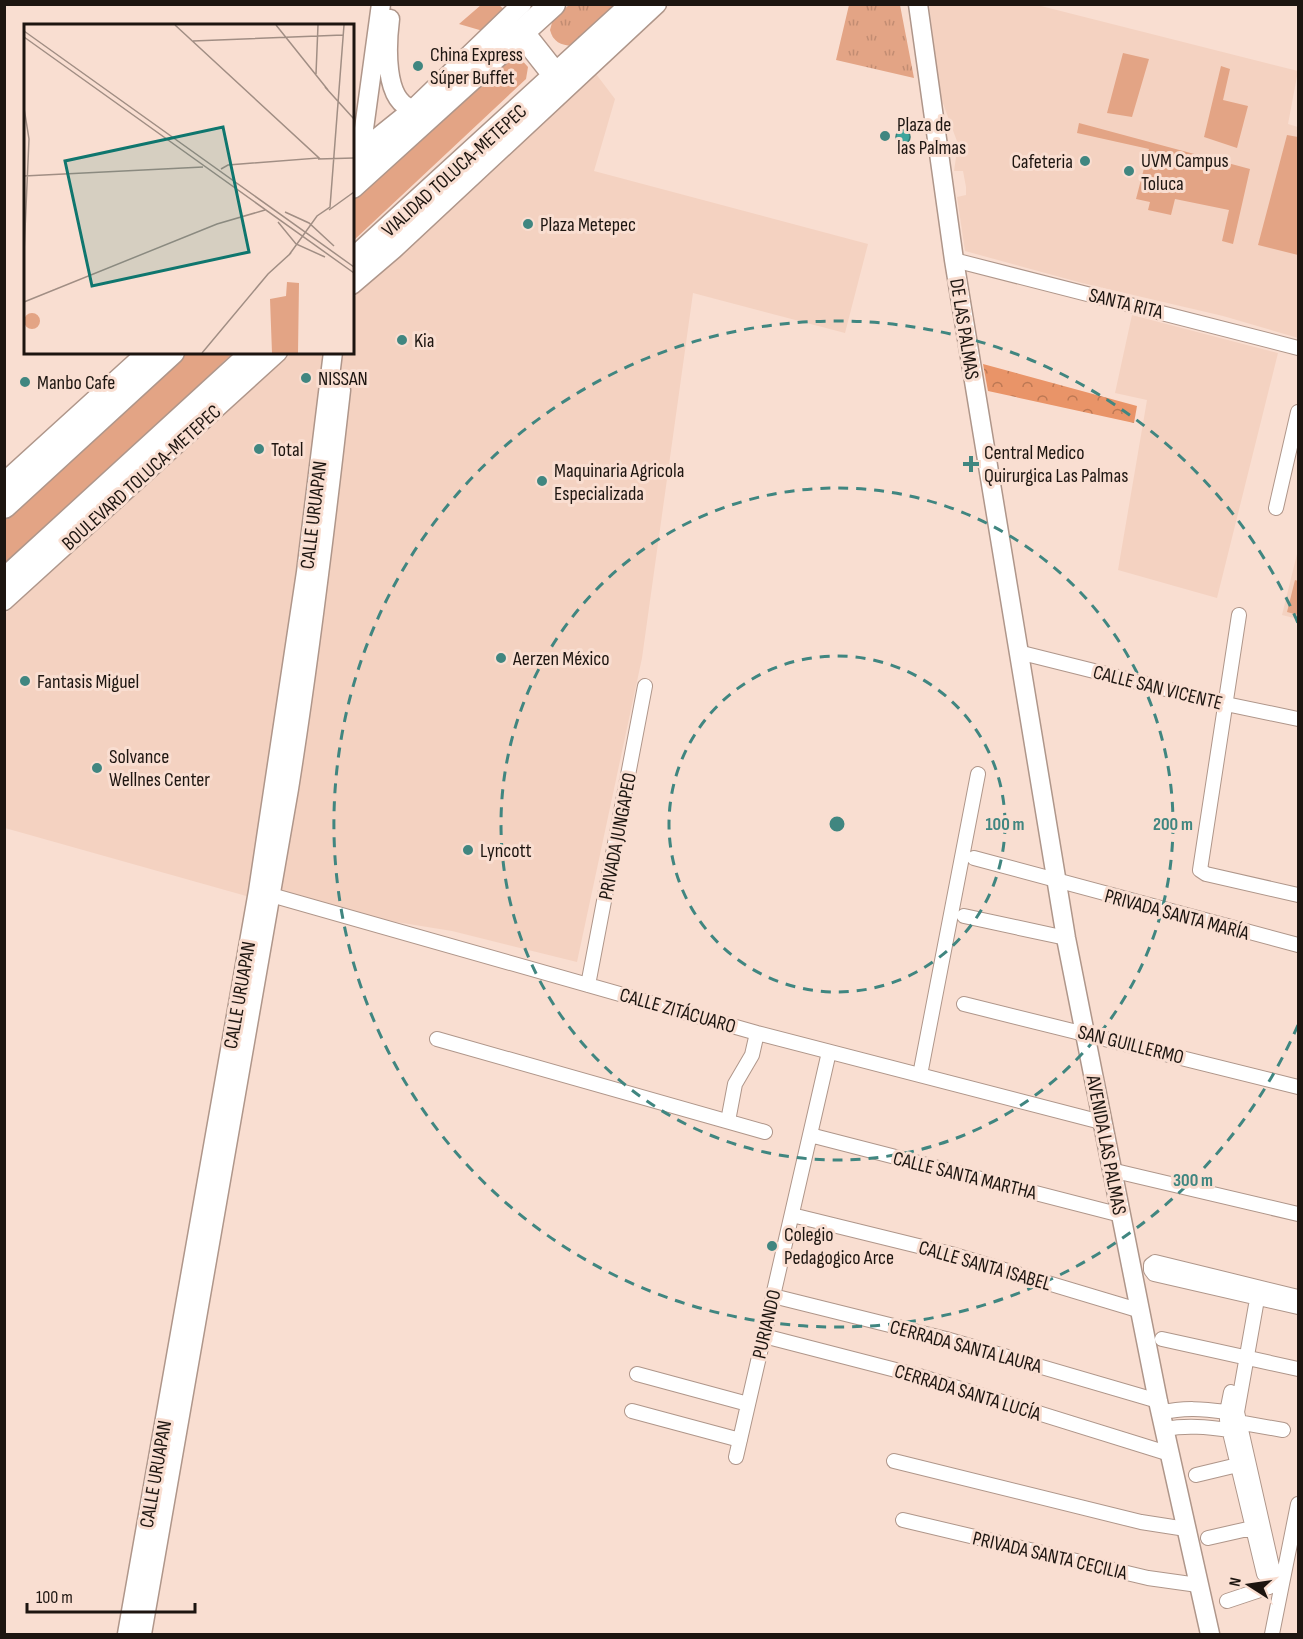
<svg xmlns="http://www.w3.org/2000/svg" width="1303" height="1639" font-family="'Sofia Sans Condensed',sans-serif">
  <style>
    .built { fill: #f4d2c1 }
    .grass { fill: url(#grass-tufts) }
    .forest { fill: url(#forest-crowns) }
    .green { fill: #e3a485 }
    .water { fill: #3da59d; stroke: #337a73; stroke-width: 1.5 }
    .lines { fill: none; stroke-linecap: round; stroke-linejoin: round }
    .street-casing { stroke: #af968a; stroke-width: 16 }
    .secondary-casing { stroke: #af968a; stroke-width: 21 }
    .highway-casing { stroke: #af968a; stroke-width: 27 }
    .street { stroke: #fff; stroke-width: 14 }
    .secondary { stroke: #fff; stroke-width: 18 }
    .highway { stroke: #fff; stroke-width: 24 }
    .ring { fill: none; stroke: #408680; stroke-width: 3; stroke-dasharray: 10 8 }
    .poi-dot { fill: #408680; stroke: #f9ded1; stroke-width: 2 }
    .labels { text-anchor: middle; stroke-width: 6; stroke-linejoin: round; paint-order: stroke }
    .poi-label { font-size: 20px; fill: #1d1510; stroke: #f9ded1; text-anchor: start }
    .street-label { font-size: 20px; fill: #1d1510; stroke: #f9ded1 }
    .inset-road { fill: none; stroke: #a18e84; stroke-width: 1.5 }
    .view { fill: #0f766e; fill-opacity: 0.15; stroke: #0f766e; stroke-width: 3 }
    .inset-edge { fill: none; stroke: #1d1510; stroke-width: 3 }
    .centre { fill: #408680; stroke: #f9ded1; stroke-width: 3 }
    .ring-label { font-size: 18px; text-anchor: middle; font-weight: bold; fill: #408680; stroke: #f9ded1; stroke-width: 6; stroke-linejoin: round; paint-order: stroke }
  </style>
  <defs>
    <pattern id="grass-tufts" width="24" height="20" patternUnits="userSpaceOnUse" patternTransform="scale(1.5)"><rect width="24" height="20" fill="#e3a485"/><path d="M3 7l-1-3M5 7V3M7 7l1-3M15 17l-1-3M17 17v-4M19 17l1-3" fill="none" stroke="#c28c72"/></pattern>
    <pattern id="forest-crowns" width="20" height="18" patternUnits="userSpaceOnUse" patternTransform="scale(1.5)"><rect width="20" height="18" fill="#e99468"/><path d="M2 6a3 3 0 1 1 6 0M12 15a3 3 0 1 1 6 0" fill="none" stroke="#bc7854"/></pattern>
  </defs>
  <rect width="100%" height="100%" fill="#f9ded1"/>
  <path class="built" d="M 929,5 L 1037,5 L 1298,71 L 1288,124 L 1298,127 L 1298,338 L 1223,316 L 1082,283 L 965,251 L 957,197 L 966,195 L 966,187 L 963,171 L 954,171 L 958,144 L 941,98 Z
    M 593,70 L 615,99 L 594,171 L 868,244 L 845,333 L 693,293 L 642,658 L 577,962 L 452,931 L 260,900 L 5,828 L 5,614 L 292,353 L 352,352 L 353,298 Z
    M 1132,315 L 1278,353 L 1217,598 L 1118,570 L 1147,400 L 1115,393 Z
    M 1298,550 L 1298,619 L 1282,615 Z"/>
  <path class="grass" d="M 569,5 L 619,5 L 572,46 C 561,45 553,42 550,30 L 553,19 Z
    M 849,5 L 900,5 L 914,78 L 836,60 Z"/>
  <path class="forest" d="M 983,364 L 1137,406 L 1134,423 L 988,391 Z"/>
  <path class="green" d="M 481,5 L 499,5 L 506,11 L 483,31 L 459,24 Z
    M 1123,53 L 1149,59 L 1132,117 L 1107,113 Z
    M 512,55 L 519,57 L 528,67 L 526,79 L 353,241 L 353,196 Z
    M 1221,66 L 1230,69 L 1223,100 L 1248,106 L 1237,148 L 1204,137 Z
    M 1079,123 L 1250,169 L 1233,244 L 1222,241 L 1229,210 L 1175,199 L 1171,215 L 1148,210 L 1150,202 L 1136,199 L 1149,149 L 1077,133 Z
    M 1287,135 L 1298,137 L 1298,255 L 1258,245 Z
    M 184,353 L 233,353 L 5,566 L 5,519 Z
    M 1295,580 L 1298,581 L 1298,615 L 1287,612 Z"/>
  <path class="water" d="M896 137a7 7 0 1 1 14 0a7 7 0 1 1-14 0Z"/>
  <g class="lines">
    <defs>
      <path id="street" d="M 954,260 L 1298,348
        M 1276,508 L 1298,412
        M 1239,615 L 1200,870 L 1206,874 L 1298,895
        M 1018,652 L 1226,704 L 1298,719
        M 974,858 L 1298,945
        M 264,893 L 757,1033 L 1101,1122
        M 964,916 L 1066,938
        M 588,985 L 645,686
        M 964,1004 L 1298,1087
        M 437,1039 L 765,1132
        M 920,1075 L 978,774
        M 728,1121 L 735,1084 L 752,1055 L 757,1033
        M 810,1135 L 1121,1215
        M 1111,1170 L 1298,1214
        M 792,1215 L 951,1254 L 1141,1311
        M 773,1296 L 946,1339 L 1158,1401
        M 1298,1297 L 1155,1262 L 1151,1265 L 1151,1270 L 1154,1274 L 1298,1307
        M 764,1336 L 919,1376 L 1170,1454
        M 1162,1339 L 1298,1369
        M 637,1374 L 748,1404
        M 1231,1392 L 1227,1412 L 1227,1420 L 1264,1574 L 1270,1578
        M 632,1411 L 740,1440
        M 1161,1413 C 1184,1407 1203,1409 1227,1412
        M 1232,1421 L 1283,1430
        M 1165,1429 C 1187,1425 1207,1427 1230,1430
        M 736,1457 L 829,1052
        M 894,1461 L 1141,1522 L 1186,1529
        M 1196,1475 L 1246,1463
        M 903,1520 L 1148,1578 L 1198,1585
        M 1208,1538 L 1261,1526
        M 1227,1601 L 1269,1587 L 1270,1578 L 1273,1571 L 1237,1412 L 1259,1288
        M 1272,1634 L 1298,1504"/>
      <path id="secondary" d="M 918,4 L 954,260 L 1066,938 L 1158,1401 L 1210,1634
        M 390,19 C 387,43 383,102 413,109
        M 357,153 L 363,136 L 381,4
        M 352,161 L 357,154 L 413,109 L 522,4
        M 352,285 L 393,250 L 657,4
        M 4,482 L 147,352
        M 4,601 L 278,352
        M 127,1634 L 258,891 L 306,572 L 333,352
        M 142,1634 L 289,789 C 310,656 326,523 341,390"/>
      <path id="highway" d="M 522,33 L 556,76
        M 352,186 L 553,4
        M 352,262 L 634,4
        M 4,506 L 172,352
        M 4,581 L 254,352"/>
    </defs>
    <use href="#street" class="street-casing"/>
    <use href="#secondary" class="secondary-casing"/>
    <use href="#highway" class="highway-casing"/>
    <use href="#street" class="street"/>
    <use href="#secondary" class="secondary"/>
    <use href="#highway" class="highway"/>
  </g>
  <g class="ring">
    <circle cx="837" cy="824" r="168"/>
    <circle cx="837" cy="824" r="336"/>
    <path d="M1298 1025A503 503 0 1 1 1298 623"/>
  </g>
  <g class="poi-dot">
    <circle cx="418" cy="66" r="6"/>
    <circle cx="885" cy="136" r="6"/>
    <circle cx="1085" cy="161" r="6"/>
    <circle cx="1129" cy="171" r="6"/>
    <circle cx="528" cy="224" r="6"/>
    <circle cx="402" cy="340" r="6"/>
    <circle cx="306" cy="378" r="6"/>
    <circle cx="25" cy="382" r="6"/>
    <circle cx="259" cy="449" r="6"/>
    <path d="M968 455h6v6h6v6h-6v6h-6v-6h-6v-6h6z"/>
    <circle cx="542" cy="481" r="6"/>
    <circle cx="501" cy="658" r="6"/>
    <circle cx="25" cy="681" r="6"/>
    <circle cx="97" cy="768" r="6"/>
    <circle cx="468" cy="850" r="6"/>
    <circle cx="772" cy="1246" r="6"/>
  </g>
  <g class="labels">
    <g class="poi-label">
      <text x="430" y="61">China Express<tspan x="430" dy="23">Súper Buffet</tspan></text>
      <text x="897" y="131">Plaza de<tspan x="897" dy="23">las Palmas</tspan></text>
      <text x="1141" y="167">UVM Campus<tspan x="1141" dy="23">Toluca</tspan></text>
      <text x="1073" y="168" text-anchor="end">Cafeteria</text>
      <text x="540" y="231">Plaza Metepec</text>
      <text x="414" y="347">Kia</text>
      <text x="318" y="385">NISSAN</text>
      <text x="37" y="389">Manbo Cafe</text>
      <text x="271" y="456">Total</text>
      <text x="984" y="459">Central Medico<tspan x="984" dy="23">Quirurgica Las Palmas</tspan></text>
      <text x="554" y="477">Maquinaria Agricola<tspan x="554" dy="23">Especializada</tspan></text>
      <text x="513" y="665">Aerzen México</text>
      <text x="37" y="688">Fantasis Miguel</text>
      <text x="109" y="763">Solvance<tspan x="109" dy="23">Wellnes Center</tspan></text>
      <text x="480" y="857">Lyncott</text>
      <text x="784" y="1241">Colegio<tspan x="784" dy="23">Pedagogico Arce</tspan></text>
    </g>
    <g class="street-label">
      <text transform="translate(454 170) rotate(-42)" y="7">VIALIDAD TOLUCA-METEPEC</text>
      <text transform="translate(1126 303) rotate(14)" y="7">SANTA RITA</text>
      <text transform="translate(965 329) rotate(81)" y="7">DE LAS PALMAS</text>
      <text transform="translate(141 477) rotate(-42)" y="7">BOULEVARD TOLUCA-METEPEC</text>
      <text transform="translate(313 515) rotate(-83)" y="7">CALLE URUAPAN</text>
      <text transform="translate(1158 687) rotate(14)" y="7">CALLE SAN VICENTE</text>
      <text transform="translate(617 836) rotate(-79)" y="7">PRIVADA JUNGAPEO</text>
      <text transform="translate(1177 914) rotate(15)" y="7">PRIVADA SANTA MARÍA</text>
      <text transform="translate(239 995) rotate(-80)" y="7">CALLE URUAPAN</text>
      <text transform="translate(678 1010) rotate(16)" y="7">CALLE ZITÁCUARO</text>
      <text transform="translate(1131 1044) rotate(14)" y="7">SAN GUILLERMO</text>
      <text transform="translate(1107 1145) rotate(79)" y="7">AVENIDA LAS PALMAS</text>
      <text transform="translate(965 1175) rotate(14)" y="7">CALLE SANTA MARTHA</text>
      <text transform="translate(985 1265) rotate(16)" y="7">CALLE SANTA ISABEL</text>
      <text transform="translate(766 1324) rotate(-77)" y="7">PURIANDO</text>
      <text transform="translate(966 1346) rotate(15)" y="7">CERRADA SANTA LAURA</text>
      <text transform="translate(968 1392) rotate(17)" y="7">CERRADA SANTA LUCÍA</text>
      <text transform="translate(155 1474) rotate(-80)" y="7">CALLE URUAPAN</text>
      <text transform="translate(1050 1555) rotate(13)" y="7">PRIVADA SANTA CECILIA</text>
    </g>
  </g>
  <g transform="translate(24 24)">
    <rect width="330" height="330" fill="#f9ded1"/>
    <path d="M 263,258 L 275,259 L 274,329 L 248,329 L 246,275 L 262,272 ZM0 297a8 8 0 1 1 16 0a8 8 0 1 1-16 0Z" fill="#e3a485"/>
    <path class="inset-road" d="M 151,1 L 295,134 L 204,141 L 197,145M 252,1 L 304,66M 0,7 L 330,243M 0,13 L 330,249M 169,17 L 319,11M 292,50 L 294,1M 301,63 L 330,95M 0,84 L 5,115 L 0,229M 294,135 L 330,134M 0,152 L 179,143M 305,186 L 330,168M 261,188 L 285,199 L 310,222M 254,198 L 272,220 L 301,233M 265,231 L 293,192 L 306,183 L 320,1M 0,278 L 193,200 L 241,186M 178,329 L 244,250 L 267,229"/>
    <path class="view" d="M 199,103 L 225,228 L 68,262 L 41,137 Z"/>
    <rect width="330" height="330" class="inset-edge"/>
  </g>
  <circle cx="837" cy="824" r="9" class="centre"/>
  <g class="ring-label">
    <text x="1005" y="830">100 m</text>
    <text x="1173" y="830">200 m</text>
    <text x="1193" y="1186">300 m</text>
  </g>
  <rect width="1303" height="1639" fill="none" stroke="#1d1510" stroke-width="12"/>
  <g transform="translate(1249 1585) rotate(282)" stroke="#f9ded1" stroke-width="4.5" paint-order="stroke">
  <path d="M0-4.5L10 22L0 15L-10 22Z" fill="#1d1510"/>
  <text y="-9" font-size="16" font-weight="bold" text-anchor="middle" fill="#1d1510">N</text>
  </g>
  <path d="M27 1603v9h168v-9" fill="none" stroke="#1d1510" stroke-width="3"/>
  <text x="36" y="1603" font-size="18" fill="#1d1510" stroke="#f9ded1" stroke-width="4.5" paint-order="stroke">100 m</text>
</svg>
